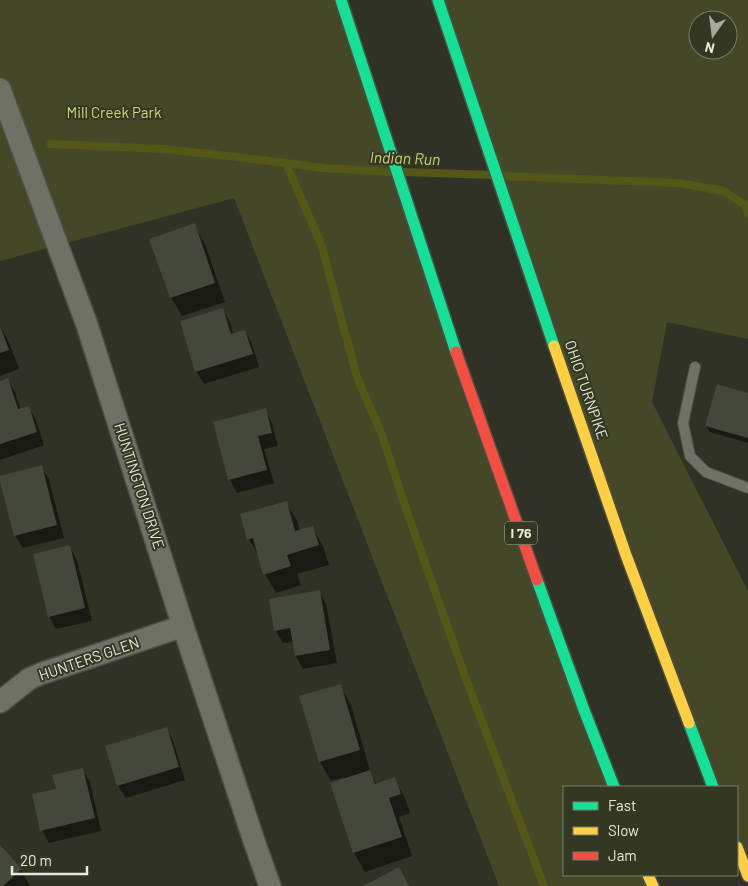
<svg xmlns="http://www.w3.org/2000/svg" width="748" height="886" font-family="Barlow,sans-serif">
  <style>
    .green { fill: #454826; fill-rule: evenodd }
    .shadow { fill: #0007 }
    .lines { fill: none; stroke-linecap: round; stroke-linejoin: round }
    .stream { stroke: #535819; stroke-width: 8 }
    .building { fill: #44473c }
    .lane-casing { stroke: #4c4e44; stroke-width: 12 }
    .street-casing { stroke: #4c4e44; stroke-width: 24 }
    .fast-casing { stroke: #4c4e44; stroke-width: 14 }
    .slow-casing { stroke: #4c4e44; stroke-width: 14 }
    .jam-casing { stroke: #4c4e44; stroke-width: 14 }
    .lane { stroke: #6f7066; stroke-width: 10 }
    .street { stroke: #6f7066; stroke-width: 21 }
    .fast { stroke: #16e098; stroke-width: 11 }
    .slow { stroke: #ffcf43; stroke-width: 11 }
    .jam { stroke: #f24e42; stroke-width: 11 }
    .labels { text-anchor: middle; stroke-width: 4; stroke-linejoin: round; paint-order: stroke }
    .shield { fill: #343721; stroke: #b1b4a3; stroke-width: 1 }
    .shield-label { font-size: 14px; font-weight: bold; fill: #e6e9db }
    .park-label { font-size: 15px; fill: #d0da7b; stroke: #343721 }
    .street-label { font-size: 15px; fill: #e6e9db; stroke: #343721 }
    .water-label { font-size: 16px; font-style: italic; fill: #cad576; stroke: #343721 }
  </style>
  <rect width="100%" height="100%" fill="#303226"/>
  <path class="green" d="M 0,0 L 341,0 L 614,787 L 564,787 L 564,875 L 648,875 L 653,886 L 499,886 L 234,198 L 0,261 Z
    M 438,0 L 748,0 L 748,339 L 667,322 L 652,402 L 748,591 L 748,876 L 737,847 L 737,787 L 713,787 ZM 698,20 L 728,20 L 728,50 L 698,50 Z"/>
  <path class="shadow" d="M 194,225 L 205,244 L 225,302 L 182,316 L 171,297 Z
    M 222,309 L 230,322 L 233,334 L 245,331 L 252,344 L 259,367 L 204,384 L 196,371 Z
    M 0,326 L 9,342 L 19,369 L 0,376 Z
    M 7,380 L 15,392 L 21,410 L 28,407 L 36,420 L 44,445 L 0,460 L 0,382 Z
    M 748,394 L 748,443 L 710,432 L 706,426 Z
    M 265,410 L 272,423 L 278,446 L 264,449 L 274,483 L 237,493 L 230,480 L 214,423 Z
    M 41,467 L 49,479 L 64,538 L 23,548 L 15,535 Z
    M 286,502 L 297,521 L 300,531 L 312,527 L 323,546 L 329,565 L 297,574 L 301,585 L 276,593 L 265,574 L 260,558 L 249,539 Z
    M 70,547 L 77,560 L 92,621 L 56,629 L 49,616 Z
    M 319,591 L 326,604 L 337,663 L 303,669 L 296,656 L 293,642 L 283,643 L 276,631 Z
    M 340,686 L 351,705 L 370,770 L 369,770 L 377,785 L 394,779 L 405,798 L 410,813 L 399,817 L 412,856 L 365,872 L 354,853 L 331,784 L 345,779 L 344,777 L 331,781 L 320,762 L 301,697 Z
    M 166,728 L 173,741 L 185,780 L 126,798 L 118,786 L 107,747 Z
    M 82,769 L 90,782 L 101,831 L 49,843 L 42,830 L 58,790 Z
    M 0,847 L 21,870 L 30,886 L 0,886 Z"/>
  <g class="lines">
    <path class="stream" d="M 51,144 L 164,149 L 262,160 L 324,168 L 392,172
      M 286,163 L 321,244 L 357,377 L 382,435 L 404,503 L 466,679 L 544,886
      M 403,172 L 492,175
      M 503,176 L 679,183 L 724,191 L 745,205 L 748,214"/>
  </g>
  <path class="building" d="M 195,223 L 215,283 L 170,298 L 149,239 Z
    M 223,308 L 231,334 L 245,330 L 253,354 L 195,372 L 180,321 Z
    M 0,326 L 9,350 L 0,353 Z
    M 8,378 L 18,409 L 29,406 L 37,432 L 0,444 L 0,381 Z
    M 717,384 L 748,393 L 748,438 L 705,426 Z
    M 266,408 L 272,433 L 258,436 L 267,470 L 228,480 L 213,422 Z
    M 42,465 L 57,525 L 14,536 L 0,482 L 0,476 Z
    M 287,501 L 295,531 L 313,526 L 319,545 L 287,555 L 291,566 L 263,575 L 253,538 L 247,540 L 240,514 Z
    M 70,545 L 85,608 L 48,617 L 33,554 Z
    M 320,590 L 330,650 L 295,656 L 290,628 L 274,631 L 269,599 Z
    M 341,684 L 360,750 L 319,762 L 299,696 Z
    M 167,727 L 179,767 L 117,786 L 105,746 Z
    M 83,768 L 95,818 L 40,831 L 32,794 L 56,789 L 52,775 Z
    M 370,770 L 375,784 L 395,777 L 401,794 L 389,798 L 402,837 L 353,853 L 330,783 Z
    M 0,845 L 22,869 L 3,886 L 0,886 Z
    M 399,867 L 409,886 L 363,886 Z"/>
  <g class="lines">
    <defs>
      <path id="lane" d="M 695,367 L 683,423 L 690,456 L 706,472 L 748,488"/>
      <path id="street" d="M 0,89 L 87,325 L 183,626 L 255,844 L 270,886
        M 0,702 L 29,679 L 40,674 L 183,626"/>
      <path id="fast" d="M 341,0 L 456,352
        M 438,0 L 554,346
        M 537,580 L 584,710 L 614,787
        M 689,723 L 713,787"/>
      <path id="slow" d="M 554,346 L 626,555 L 689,723
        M 737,847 L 748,876
        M 648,875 L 653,886"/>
      <path id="jam" d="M 456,352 L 537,580"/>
    </defs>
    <use href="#lane" class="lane-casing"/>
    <use href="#street" class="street-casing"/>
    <use href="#fast" class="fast-casing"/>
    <use href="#slow" class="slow-casing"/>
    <use href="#jam" class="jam-casing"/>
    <use href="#lane" class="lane"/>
    <use href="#street" class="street"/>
    <use href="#fast" class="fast"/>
    <use href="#slow" class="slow"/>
    <use href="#jam" class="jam"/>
  </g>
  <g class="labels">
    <rect class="shield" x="505" y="521.5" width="32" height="23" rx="4"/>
    <g class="shield-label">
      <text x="521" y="538">I 76</text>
    </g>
    <g class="park-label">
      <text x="114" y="118">Mill Creek Park</text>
    </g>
    <g class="street-label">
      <text transform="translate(586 390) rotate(71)" y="5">OHIO TURNPIKE</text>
      <text transform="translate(139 486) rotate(72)" y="5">HUNTINGTON DRIVE</text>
      <text transform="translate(89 659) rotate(-19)" y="5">HUNTERS GLEN</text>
    </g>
    <g class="water-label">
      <text transform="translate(405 158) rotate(2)" y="6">Indian Run</text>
    </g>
  </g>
  <rect x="563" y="786" width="175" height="90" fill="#343721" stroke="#7b7e6b"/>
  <rect x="573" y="802" width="25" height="8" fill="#16e098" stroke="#7b7e6b"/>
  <text x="608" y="811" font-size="15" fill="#e6e9db">Fast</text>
  <rect x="573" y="827" width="25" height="8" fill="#ffcf43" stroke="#7b7e6b"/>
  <text x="608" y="836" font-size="15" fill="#e6e9db">Slow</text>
  <rect x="573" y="852" width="25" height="8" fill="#f24e42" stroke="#7b7e6b"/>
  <text x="608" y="861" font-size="15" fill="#e6e9db">Jam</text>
  <g transform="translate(713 35) rotate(194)"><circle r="24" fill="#343721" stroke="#7b7e6b"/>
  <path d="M0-4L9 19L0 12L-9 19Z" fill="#a6a99c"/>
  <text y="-8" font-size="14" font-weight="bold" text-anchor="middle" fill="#e6e9db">N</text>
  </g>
  <path d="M12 866v8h75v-8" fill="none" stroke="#e6e9db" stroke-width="2.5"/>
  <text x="20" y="866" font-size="15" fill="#e6e9db" stroke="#343721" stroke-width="4" paint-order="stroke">20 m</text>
</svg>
